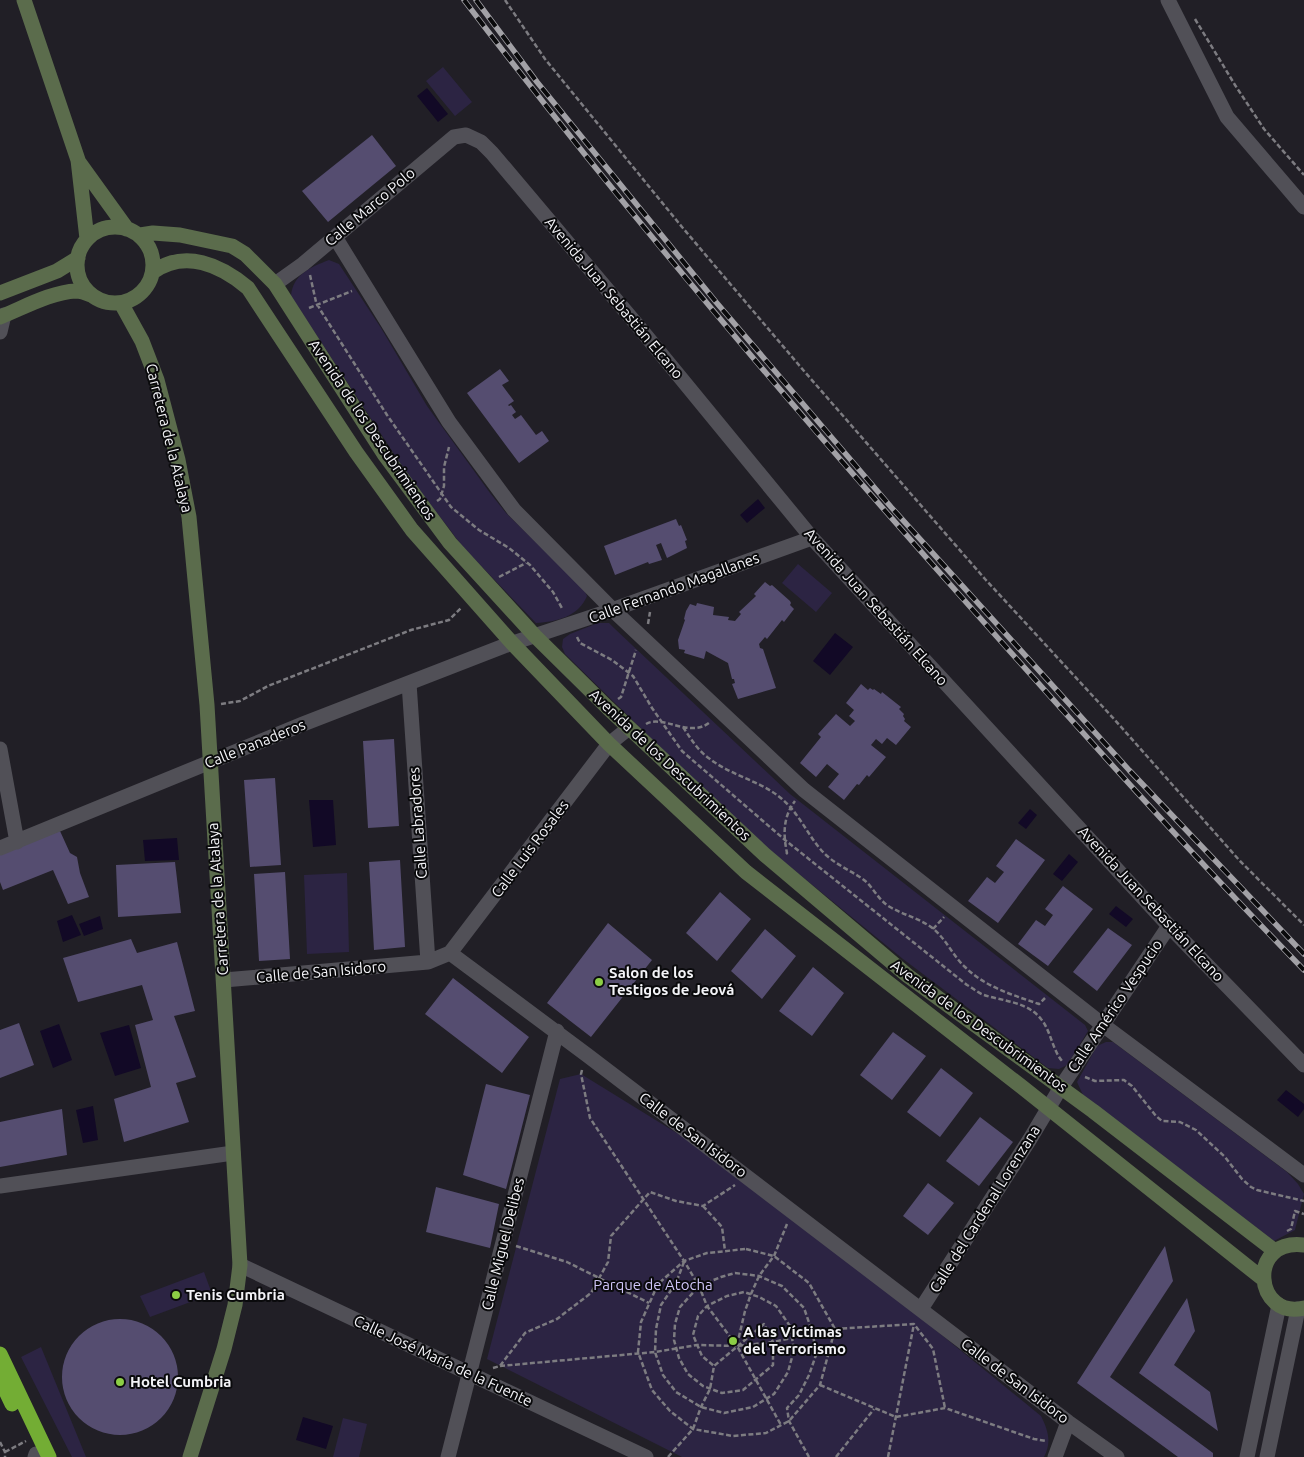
<svg xmlns="http://www.w3.org/2000/svg" width="1304" height="1457" font-family="Ubuntu,sans-serif">
  <style>
    .green { fill: #2c2443 }
    .water { fill: #120926 }
    .building { fill: #554d70 }
    .lines { fill: none; stroke-linecap: round; stroke-linejoin: round }
    .path { stroke: #7d7c81; stroke-width: 2.5; stroke-dasharray: 5 2.5; stroke-linecap: butt }
    .street { stroke: #515057; stroke-width: 15 }
    .secondary { stroke: #5b6c4c; stroke-width: 15 }
    .highway { stroke: #73ad34; stroke-width: 15 }
    .rail-casing { stroke: #a2a1a6; stroke-width: 5.5 }
    .rail { stroke: #0a0a0c; stroke-width: 4; stroke-dasharray: 11; stroke-linecap: butt }
    .poi-dot { fill: #8cce45; stroke: #0a0a0c; stroke-width: 2 }
    .labels { text-anchor: middle; stroke-width: 4; stroke-linejoin: round; paint-order: stroke }
    .street-label { font-size: 15px; fill: #f4f4f8; stroke: #0a0a0c }
    .poi-label { font-size: 15px; font-weight: bold; fill: #f4f4f8; stroke: #0a0a0c; text-anchor: start }
    .park-label { font-size: 15px; fill: #cfc5f7; stroke: #0a0a0c }
  </style>
  <rect width="100%" height="100%" fill="#211f26"/>
  <path class="green" d="M 443,67 L 472,102 L 455,116 L 426,81 Z
    M 329,260 L 339,264 L 381,328 L 427,406 L 490,493 L 506,513 L 583,588 L 587,596 C 579,616 557,622 536,623 L 461,545 L 451,531 L 407,474 L 291,296 C 293,274 311,267 329,260 Z
    M 798,564 L 832,593 L 816,612 L 782,583 Z
    M 598,623 L 609,623 L 614,628 L 790,794 L 1085,1025 L 1088,1031 L 1067,1065 L 1059,1069 L 1048,1068 L 903,959 L 772,852 L 714,800 L 565,654 L 562,647 L 563,639 L 570,634 Z
    M 347,873 L 349,952 L 307,954 L 304,875 Z
    M 1106,1042 L 1113,1042 L 1287,1172 L 1298,1184 L 1304,1194 L 1295,1230 L 1274,1241 L 1083,1095 L 1077,1082 L 1097,1046 Z
    M 581,1074 L 748,1177 L 1041,1416 C 1048,1430 1052,1442 1044,1457 L 682,1457 L 487,1359 L 560,1079 Z
    M 204,1272 L 212,1294 L 150,1317 L 140,1296 Z
    M 41,1347 L 86,1457 L 72,1457 L 21,1357 Z
    M 343,1418 L 367,1424 L 359,1457 L 333,1457 Z"/>
  <path class="water" d="M 427,88 L 448,114 L 438,122 L 417,96 Z
    M 758,499 L 765,508 L 747,523 L 740,515 Z
    M 835,633 L 853,647 L 830,675 L 813,661 Z
    M 309,800 L 333,800 L 336,845 L 313,847 Z
    M 1030,809 L 1037,815 L 1026,829 L 1018,823 Z
    M 177,838 L 179,860 L 145,861 L 143,840 Z
    M 1069,854 L 1078,862 L 1062,881 L 1053,874 Z
    M 1116,906 L 1133,919 L 1126,927 L 1109,914 Z
    M 72,915 L 81,935 L 63,942 L 57,921 Z
    M 100,916 L 103,929 L 84,936 L 79,924 Z
    M 59,1024 L 72,1060 L 53,1068 L 40,1031 Z
    M 129,1025 L 141,1068 L 115,1076 L 100,1033 Z
    M 1286,1090 L 1304,1104 L 1304,1109 L 1298,1117 L 1277,1100 Z
    M 93,1106 L 98,1140 L 83,1143 L 76,1110 Z
    M 303,1417 L 333,1426 L 326,1449 L 296,1440 Z"/>
  <path class="building" d="M 372,135 L 396,166 L 328,222 L 302,191 Z
    M 500,369 L 509,381 L 502,385 L 514,401 L 508,405 L 509,406 L 511,405 L 516,412 L 512,415 L 515,419 L 521,415 L 536,435 L 542,431 L 549,441 L 519,463 L 467,393 Z
    M 676,519 L 679,526 L 681,525 L 687,540 L 685,541 L 687,548 L 667,558 L 661,543 L 656,545 L 662,560 L 649,564 L 648,562 L 615,575 L 604,546 Z
    M 765,582 L 770,586 L 772,585 L 790,601 L 791,603 L 790,605 L 794,609 L 784,622 L 782,620 L 767,639 L 765,637 L 759,644 L 760,648 L 763,649 L 776,688 L 738,699 L 732,684 L 735,683 L 734,679 L 732,679 L 728,663 L 706,651 L 704,659 L 684,653 L 685,650 L 679,649 L 678,640 L 685,620 L 684,619 L 686,611 L 690,604 L 696,606 L 697,603 L 714,607 L 713,615 L 729,617 L 728,620 L 735,621 L 741,614 L 739,612 L 756,596 L 754,594 Z
    M 861,684 L 868,690 L 870,688 L 873,690 L 874,689 L 881,694 L 882,692 L 901,707 L 899,709 L 904,714 L 903,716 L 905,719 L 904,721 L 911,727 L 896,745 L 887,738 L 882,744 L 876,739 L 871,745 L 886,757 L 869,777 L 867,775 L 859,785 L 857,784 L 844,800 L 828,787 L 839,774 L 827,764 L 816,777 L 800,763 L 821,737 L 818,734 L 836,714 L 850,726 L 855,721 L 849,716 L 854,710 L 846,703 Z
    M 394,739 L 399,826 L 368,828 L 363,741 Z
    M 275,778 L 281,865 L 250,867 L 244,780 Z
    M 60,831 L 70,853 L 77,857 L 80,873 L 89,897 L 68,904 L 53,870 L 3,890 L 0,882 L 0,853 Z
    M 1016,839 L 1045,860 L 998,923 L 968,901 L 987,877 L 995,883 L 1004,872 L 996,866 Z
    M 400,860 L 405,947 L 374,950 L 369,862 Z
    M 175,862 L 181,913 L 118,917 L 116,865 Z
    M 285,872 L 290,959 L 259,961 L 254,874 Z
    M 1063,886 L 1093,909 L 1048,966 L 1018,944 L 1036,920 L 1045,926 L 1053,915 L 1045,909 Z
    M 720,892 L 751,919 L 717,961 L 686,933 Z
    M 608,923 L 652,960 L 591,1037 L 547,1003 Z
    M 1108,928 L 1132,945 L 1097,991 L 1073,972 Z
    M 765,929 L 796,956 L 762,999 L 731,971 Z
    M 131,939 L 137,953 L 177,942 L 195,1011 L 174,1016 L 196,1077 L 176,1083 L 189,1122 L 124,1142 L 114,1099 L 151,1087 L 135,1025 L 153,1020 L 142,985 L 78,1002 L 63,958 Z
    M 813,967 L 844,993 L 812,1036 L 779,1011 Z
    M 453,978 L 529,1037 L 502,1073 L 425,1014 Z
    M 19,1023 L 34,1065 L 0,1078 L 0,1030 Z
    M 893,1032 L 926,1056 L 892,1100 L 860,1075 Z
    M 941,1068 L 973,1093 L 940,1137 L 907,1112 Z
    M 486,1084 L 530,1095 L 506,1189 L 463,1175 Z
    M 62,1109 L 67,1155 L 0,1167 L 0,1122 Z
    M 980,1117 L 1013,1142 L 979,1186 L 946,1161 Z
    M 928,1183 L 954,1203 L 928,1235 L 903,1216 Z
    M 436,1187 L 499,1204 L 490,1248 L 426,1232 Z
    M 1165,1246 L 1173,1281 L 1110,1377 L 1213,1453 L 1213,1457 L 1178,1457 L 1077,1383 Z
    M 1187,1298 L 1195,1331 L 1174,1365 L 1210,1392 L 1218,1431 L 1139,1373 Z
    M62 1377a58 58 0 1 1 116 0a58 58 0 1 1-116 0Z"/>
  <g class="lines">
    <path class="path" d="M 505,0 L 545,59 L 682,227 L 804,371 L 985,579 L 1114,719 L 1240,861 L 1304,925
      M 1195,19 L 1235,85 L 1264,129 L 1304,175
      M 310,275 L 316,302 L 321,311 L 387,415 L 451,507 L 479,530 L 509,548 L 530,565 L 553,592 L 563,610
      M 309,308 L 352,291
      M 437,501 L 440,499 L 444,486 L 444,467 L 449,447
      M 499,577 L 526,563
      M 648,624 L 650,612
      M 577,637 L 580,643 L 612,660 L 633,676 L 652,708 L 682,751 L 719,783 L 785,840 L 967,985 C 973,988 978,993 984,995 C 1003,1001 1028,1002 1041,1019 C 1051,1031 1052,1049 1062,1061
      M 618,699 L 621,697 L 636,650
      M 221,704 L 240,701 L 268,686 L 411,630 L 449,620 L 462,607
      M 646,724 C 663,714 690,739 710,722
      M 683,727 C 691,739 698,751 710,759 C 732,776 761,781 782,799 C 801,815 809,839 826,855 C 838,866 852,871 864,880 C 874,888 878,900 890,907 C 904,915 918,918 931,927 C 946,938 952,955 965,967 C 985,987 1013,995 1039,1004 L 1045,998
      M 786,854 L 787,853 C 783,834 783,817 795,801
      M 933,929 L 944,917
      M 582,1070 L 581,1074 L 590,1118 L 684,1261 L 699,1286 L 707,1306 L 737,1346 L 781,1425
      M 1085,1077 L 1095,1081 L 1124,1080 L 1132,1086 L 1156,1116 L 1162,1121 L 1180,1122 L 1196,1130 L 1225,1157 L 1242,1179 L 1251,1187 L 1257,1190 L 1304,1201
      M 703,1206 L 722,1227 L 725,1251
      M 1287,1231 L 1291,1229 L 1295,1211 L 1304,1214
      M 516,1246 L 567,1262 L 649,1303
      M 746,1249 L 774,1256 L 809,1283 L 835,1329 L 820,1385 L 789,1421 L 766,1433 L 733,1436 L 693,1429 L 670,1411 L 652,1390 L 638,1352 L 641,1322 L 658,1284 L 684,1261 L 707,1253 Z
      M 684,1262 L 676,1283 L 661,1305 L 656,1329 L 655,1352 L 663,1375 L 676,1392 L 701,1407 L 724,1413 L 753,1407 L 774,1394 L 788,1372 L 794,1350 L 790,1326 L 776,1306 L 759,1297 L 744,1292 L 727,1296 L 707,1306 L 698,1316 L 693,1335 L 702,1356 L 714,1366
      M 737,1345 L 745,1311 L 751,1294 L 759,1276 L 774,1256 L 787,1224
      M 500,1366 L 655,1352 L 697,1345 L 737,1346 L 773,1342 L 835,1329 L 914,1324 L 933,1349 L 945,1408
      M 493,1368 L 500,1366 L 525,1333 L 557,1319 L 591,1293 L 608,1262 L 611,1236 L 650,1192 L 676,1201 L 703,1206 L 735,1185
      M 820,1385 L 896,1417 L 945,1408 L 1034,1439 L 1046,1441
      M 0,1442 L 5,1452 L 5,1457
      M 5,1452 L 26,1441
      M 668,1457 L 693,1429 L 701,1407 L 710,1389 L 714,1366 L 764,1324 L 773,1342 L 773,1365 L 743,1390 L 722,1393 L 703,1386 L 688,1374 L 679,1358 L 674,1340 L 675,1324 L 680,1307 L 699,1286 L 721,1277 L 735,1273 L 759,1276 L 782,1286 L 804,1308 L 813,1334 L 816,1355 L 809,1375 L 799,1395 L 787,1408 L 789,1421 L 809,1457
      M 836,1457 L 874,1409
      M 888,1457 L 914,1324"/>
    <path class="street" d="M 1168,0 L 1227,117 L 1304,207
      M 335,237 L 449,422 L 514,510 L 613,610 L 804,790 L 1103,1025 L 1304,1175
      M 275,284 L 303,264 L 454,137 L 466,135 L 481,142 L 492,153 L 643,332 L 812,538 L 1169,926 L 1304,1065
      M 0,332 L 4,315
      M 409,683 L 428,962
      M 0,749 L 17,842
      M 0,848 L 303,724 L 504,646 L 606,612 L 812,538
      M 450,953 L 609,744 L 629,728
      M 224,980 L 428,962 L 450,953 L 587,1055 L 1068,1422 L 1117,1457
      M 0,1186 L 233,1153
      M 240,1265 L 646,1457
      M 921,1309 L 1030,1139 L 1061,1087 L 1169,926
      M 35,1457 L 36,1454
      M 448,1457 L 557,1031
      M 1055,1457 L 1068,1422
      M 1247,1457 L 1279,1305
      M 1267,1457 L 1298,1309"/>
    <path class="secondary" d="M 24,0 L 78,160 L 87,239
      M 78,161 L 127,229
      M77 265a38 38 0 1 1 76 0a38 38 0 1 1-76 0Z
      M 140,235 L 153,233 L 180,235 L 232,246 L 245,254 L 275,284 L 384,454 L 450,543 L 535,636 L 608,708 L 765,855 L 908,976 L 1093,1111 L 1275,1251
      M 153,272 C 185,249 221,265 248,288 L 356,452 L 412,530 L 512,643 L 609,744 L 746,872 L 1022,1087 L 1263,1279
      M 0,293 L 57,271 L 78,258
      M 121,303 L 142,341 L 157,380 L 178,460 L 189,517 L 207,705 L 240,1265 L 235,1305 L 224,1349 L 190,1457
      M 0,317 C 23,308 51,292 76,291 C 81,291 86,293 91,295
      M 1304,1245 C 1246,1238 1255,1320 1304,1308"/>
    <path class="highway" d="M 0,1354 L 49,1457
      M 0,1379 L 12,1404"/>
    <defs>
      <path id="rail" d="M 464,0 C 627,214 802,419 981,619 C 1087,738 1193,856 1304,970
        M 476,0 L 537,82 L 716,302 L 891,507 L 1129,770 L 1304,954"/>
    </defs>
    <use href="#rail" class="rail-casing"/>
    <use href="#rail" class="rail"/>
  </g>
  <g class="poi-dot">
    <circle cx="599" cy="982" r="5"/>
    <circle cx="176" cy="1295" r="5"/>
    <circle cx="733" cy="1341" r="5"/>
    <circle cx="120" cy="1382" r="5"/>
  </g>
  <g class="labels">
    <g class="street-label">
      <text transform="translate(370 207) rotate(-40)" y="5">Calle Marco Polo</text>
      <text transform="translate(614 298) rotate(50)" y="5">Avenida Juan Sebastián Elcano</text>
      <text transform="translate(372 430) rotate(56)" y="5">Avenida de los Descubrimientos</text>
      <text transform="translate(169 438) rotate(76)" y="5">Carretera de la Atalaya</text>
      <text transform="translate(674 588) rotate(-20)" y="5">Calle Fernando Magallanes</text>
      <text transform="translate(876 607) rotate(48)" y="5">Avenida Juan Sebastián Elcano</text>
      <text transform="translate(255 744) rotate(-22)" y="5">Calle Panaderos</text>
      <text transform="translate(670 765) rotate(43)" y="5">Avenida de los Descubrimientos</text>
      <text transform="translate(418 823) rotate(-94)" y="5">Calle Labradores</text>
      <text transform="translate(530 849) rotate(-53)" y="5">Calle Luis Rosales</text>
      <text transform="translate(218 899) rotate(-94)" y="5">Carretera de la Atalaya</text>
      <text transform="translate(1151 904) rotate(47)" y="5">Avenida Juan Sebastián Elcano</text>
      <text transform="translate(321 972) rotate(-5)" y="5">Calle de San Isidoro</text>
      <text transform="translate(1115 1006) rotate(-56)" y="5">Calle Américo Vespucio</text>
      <text transform="translate(979 1026) rotate(36)" y="5">Avenida de los Descubrimientos</text>
      <text transform="translate(693 1135) rotate(37)" y="5">Calle de San Isidoro</text>
      <text transform="translate(985 1209) rotate(-58)" y="5">Calle del Cardenal Lorenzana</text>
      <text transform="translate(503 1244) rotate(-76)" y="5">Calle Miguel Delibes</text>
      <text transform="translate(443 1361) rotate(25)" y="5">Calle José María de la Fuente</text>
      <text transform="translate(1015 1381) rotate(37)" y="5">Calle de San Isidoro</text>
    </g>
    <g class="poi-label">
      <text x="609" y="978">Salon de los<tspan x="609" dy="17">Testigos de Jeová</tspan></text>
      <text x="186" y="1300">Tenis Cumbria</text>
      <text x="743" y="1337">A las Víctimas<tspan x="743" dy="17">del Terrorismo</tspan></text>
      <text x="130" y="1387">Hotel Cumbria</text>
    </g>
    <g class="park-label">
      <text x="653" y="1290">Parque de Atocha</text>
    </g>
  </g>
</svg>
